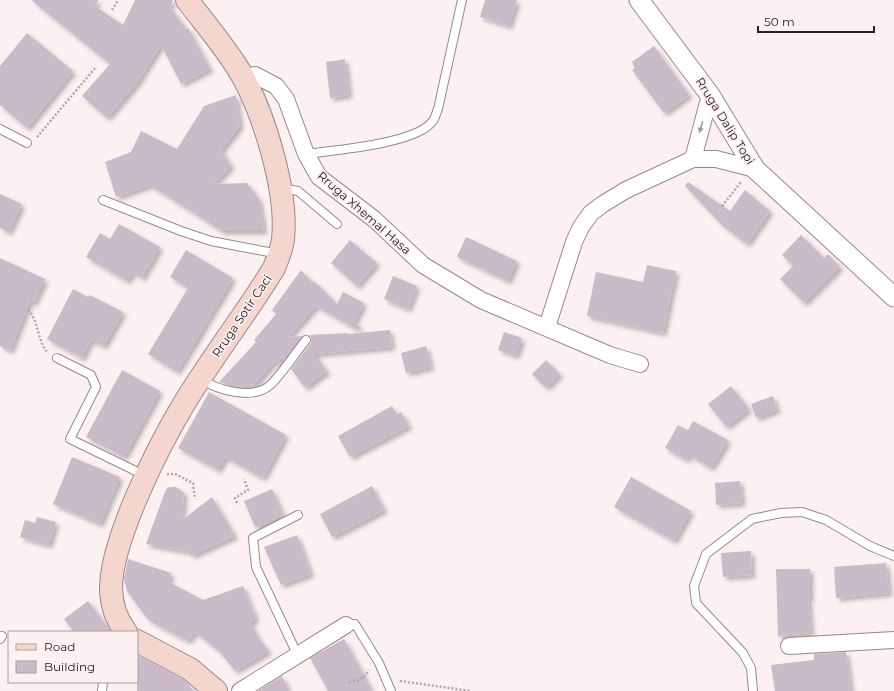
<svg xmlns="http://www.w3.org/2000/svg" width="894" height="691" font-family="Montserrat,sans-serif">
  <style>
    .building { fill: #c9bbc7; filter: url(#shadow) }
    .lines { fill: none; stroke-linecap: round; stroke-linejoin: round }
    .service-casing { stroke: #9a878b; stroke-width: 10 }
    .minor-casing { stroke: #9a878b; stroke-width: 18 }
    .tertiary-casing { stroke: #9a878b; stroke-width: 21 }
    .secondary-casing { stroke: #9a878b; stroke-width: 24 }
    .path { stroke: #b1a6a7; stroke-width: 2.5; stroke-dasharray: 2 2; stroke-linecap: butt }
    .service { stroke: #fff; stroke-width: 8 }
    .minor { stroke: #fff; stroke-width: 16 }
    .tertiary { stroke: #fff; stroke-width: 19 }
    .secondary { stroke: #f4d6cf; stroke-width: 22 }
    .oneway { fill: #9e9b9c }
    .labels { text-anchor: middle; stroke-width: 3.5; stroke-linejoin: round; paint-order: stroke }
    .street-label { font-size: 12px; fill: #282122; stroke: #fdf0f2 }
  </style>
  <defs>
    <filter id="shadow"><feDropShadow dx="3.5" dy="3.5" stdDeviation="2" flood-color="#0004"/></filter>
  </defs>
  <rect width="100%" height="100%" fill="#fdf0f2"/>
  <path class="building" d="M 31,0 L 98,0 L 95,6 L 123,25 L 135,0 L 173,0 L 170,7 L 186,29 L 188,28 L 210,69 L 181,84 L 161,45 L 137,83 L 107,118 L 82,96 L 110,64 Z
    M 485,0 L 517,0 L 509,26 L 480,17 Z
    M 27,33 L 73,71 L 27,128 L 0,105 L 0,66 Z
    M 654,46 L 689,95 L 664,113 L 632,70 L 635,68 L 632,62 Z
    M 345,59 L 349,95 L 330,98 L 326,62 Z
    M 236,95 L 240,126 L 221,150 L 231,166 L 214,184 L 247,183 L 259,199 L 264,231 L 222,231 L 150,185 L 116,197 L 105,162 L 131,152 L 141,131 L 177,149 L 204,106 Z
    M 688,182 L 730,211 L 745,190 L 770,211 L 747,244 L 723,226 L 685,186 Z
    M 0,194 L 22,204 L 9,232 L 0,228 Z
    M 119,224 L 160,247 L 142,278 L 133,272 L 127,281 L 86,257 L 100,233 L 110,239 Z
    M 801,235 L 824,258 L 828,254 L 840,267 L 804,303 L 780,279 L 793,266 L 782,255 Z
    M 466,237 L 517,261 L 508,281 L 457,257 Z
    M 350,240 L 377,263 L 357,286 L 331,263 Z
    M 186,250 L 233,278 L 177,372 L 148,354 L 188,288 L 170,277 Z
    M 0,258 L 45,279 L 34,303 L 30,301 L 10,351 L 0,346 Z
    M 647,265 L 676,271 L 663,333 L 587,316 L 596,272 L 643,282 Z
    M 301,270 L 313,283 L 314,281 L 337,304 L 343,292 L 364,303 L 354,322 L 360,327 L 358,330 L 316,306 L 288,337 L 303,336 L 284,360 L 282,358 L 277,363 L 275,361 L 254,385 L 238,387 L 219,382 L 256,342 L 254,340 L 276,314 L 272,310 Z
    M 393,276 L 417,286 L 408,309 L 384,299 Z
    M 73,289 L 88,297 L 90,295 L 123,312 L 104,346 L 91,340 L 82,358 L 47,339 Z
    M 390,330 L 392,347 L 314,354 L 327,371 L 305,388 L 291,369 L 311,343 L 311,338 L 309,335 L 348,333 L 347,334 Z
    M 504,332 L 522,338 L 516,356 L 498,350 Z
    M 426,346 L 431,367 L 406,373 L 401,353 Z
    M 546,360 L 560,374 L 546,388 L 532,374 Z
    M 122,370 L 160,391 L 124,457 L 86,437 Z
    M 731,386 L 749,409 L 726,427 L 708,404 Z
    M 209,392 L 286,435 L 263,478 L 225,457 L 218,470 L 178,448 Z
    M 773,396 L 777,410 L 756,418 L 751,404 Z
    M 392,406 L 397,414 L 401,412 L 409,426 L 350,457 L 338,436 Z
    M 693,421 L 728,440 L 711,468 L 689,455 L 686,460 L 665,448 L 678,425 L 688,430 Z
    M 72,457 L 120,477 L 100,524 L 53,504 Z
    M 631,477 L 691,511 L 674,541 L 614,507 Z
    M 740,481 L 742,503 L 716,505 L 715,483 Z
    M 372,486 L 384,510 L 332,537 L 320,514 Z
    M 170,487 L 176,487 L 184,493 L 182,520 L 212,497 L 235,536 L 191,556 L 191,552 L 146,544 L 166,489 Z
    M 272,489 L 283,515 L 255,527 L 244,501 Z
    M 37,517 L 56,522 L 49,545 L 20,537 L 25,520 L 35,523 Z
    M 297,535 L 311,574 L 281,585 L 264,547 Z
    M 751,551 L 752,575 L 723,577 L 721,553 Z
    M 128,559 L 171,573 L 169,582 L 203,600 L 243,586 L 256,619 L 250,622 L 259,639 L 269,651 L 235,671 L 220,652 L 195,632 L 188,641 L 154,623 L 146,617 L 127,591 L 124,579 Z
    M 886,563 L 889,593 L 836,598 L 834,567 Z
    M 776,569 L 810,569 L 810,598 L 808,598 L 811,633 L 778,636 Z
    M 88,601 L 108,627 L 101,632 L 74,632 L 64,619 Z
    M 344,639 L 352,654 L 372,691 L 328,691 L 310,658 Z
    M 846,652 L 851,691 L 775,691 L 771,665 L 814,660 L 814,654 Z
    M 137,655 L 183,679 L 194,691 L 137,691 Z
    M 282,676 L 289,691 L 258,691 Z"/>
  <g class="lines">
    <defs>
      <path id="service" d="M 0,129 L 27,143
        M 306,154 C 334,150 413,144 431,123 C 435,120 436,113 438,109 L 462,0
        M 281,188 L 298,191 L 337,224
        M 103,200 L 181,231 L 211,241 L 279,254
        M 57,358 L 91,375 L 96,387 L 70,439 L 146,476
        M 201,379 C 217,390 252,400 269,386 C 280,377 296,352 306,340
        M 298,515 L 253,538 L 256,567 L 298,656
        M 346,625 L 355,624 L 379,663 L 391,691
        M 0,639 L 2,636
        M 102,691 L 103,682
        M 753,691 L 751,668 L 743,653 L 696,603 L 694,586 L 706,554 L 752,519 L 781,513 L 802,512 L 826,520 L 870,546 L 894,556"/>
      <path id="minor" d="M 243,78 L 255,75 L 276,86 L 286,99 L 306,154 L 319,177 L 374,219 L 423,265 L 481,300 L 610,355 L 640,364
        M 693,159 L 710,95
        M 547,327 L 574,242 L 581,227 L 591,213 L 603,204 L 626,190 L 693,159 L 716,159 L 755,169
        M 789,646 L 894,640
        M 240,691 L 346,625"/>
      <path id="tertiary" d="M 639,0 L 710,95 L 755,169 L 894,297"/>
      <path id="secondary" d="M 126,632 C 116,619 111,604 111,587 C 112,538 159,445 185,402 C 213,356 246,314 274,268 C 278,258 282,249 283,239 C 288,193 265,117 243,77 C 228,50 206,25 187,0
        M 137,641 L 190,669 L 216,691"/>
    </defs>
    <use href="#service" class="service-casing"/>
    <use href="#minor" class="minor-casing"/>
    <use href="#tertiary" class="tertiary-casing"/>
    <use href="#secondary" class="secondary-casing"/>
    <path class="path" d="M 112,10 L 118,0
      M 37,137 L 96,67
      M 722,206 L 742,181
      M 28,310 C 39,321 37,340 47,352
      M 167,474 L 175,474 L 193,483 L 195,499
      M 237,503 L 235,498 L 248,490 L 244,479
      M 400,681 L 471,691
      M 349,682 C 359,680 364,679 369,670"/>
    <use href="#service" class="service"/>
    <use href="#minor" class="minor"/>
    <use href="#tertiary" class="tertiary"/>
    <use href="#secondary" class="secondary"/>
  </g>
  <defs><path id="oneway-solid" d="M-6-.8H1V-3.2L6.5 0L1 3.2V.8H-6Z"/></defs>
  <use class="oneway" href="#oneway-solid" transform="translate(701 127) rotate(105)"/>
  <g class="labels">
    <g class="street-label">
      <text transform="translate(725 121) rotate(58)" y="4">Rruga Dalip Topi</text>
      <text transform="translate(364 213) rotate(41)" y="4">Rruga Xhemal Hasa</text>
      <text transform="translate(242 316) rotate(-56)" y="4">Rruga Sotir Caci</text>
    </g>
  </g>
  <rect x="8" y="631" width="130" height="52" fill="#fdf0f2" stroke="#a89d9f"/>
  <rect x="16" y="644" width="20" height="6" fill="#f4d6cf" stroke="#a89d9f"/>
  <text x="44" y="651" font-size="12" fill="#282122">Road</text>
  <rect x="16" y="661" width="20" height="12" fill="#c9bbc7" stroke="#a89d9f"/>
  <text x="44" y="671" font-size="12" fill="#282122">Building</text>
  <path d="M758 26v6h116v-6" fill="none" stroke="#282122" stroke-width="2"/>
  <text x="764" y="26" font-size="12" fill="#282122" stroke="#fdf0f2" stroke-width="3" paint-order="stroke">50 m</text>
</svg>
